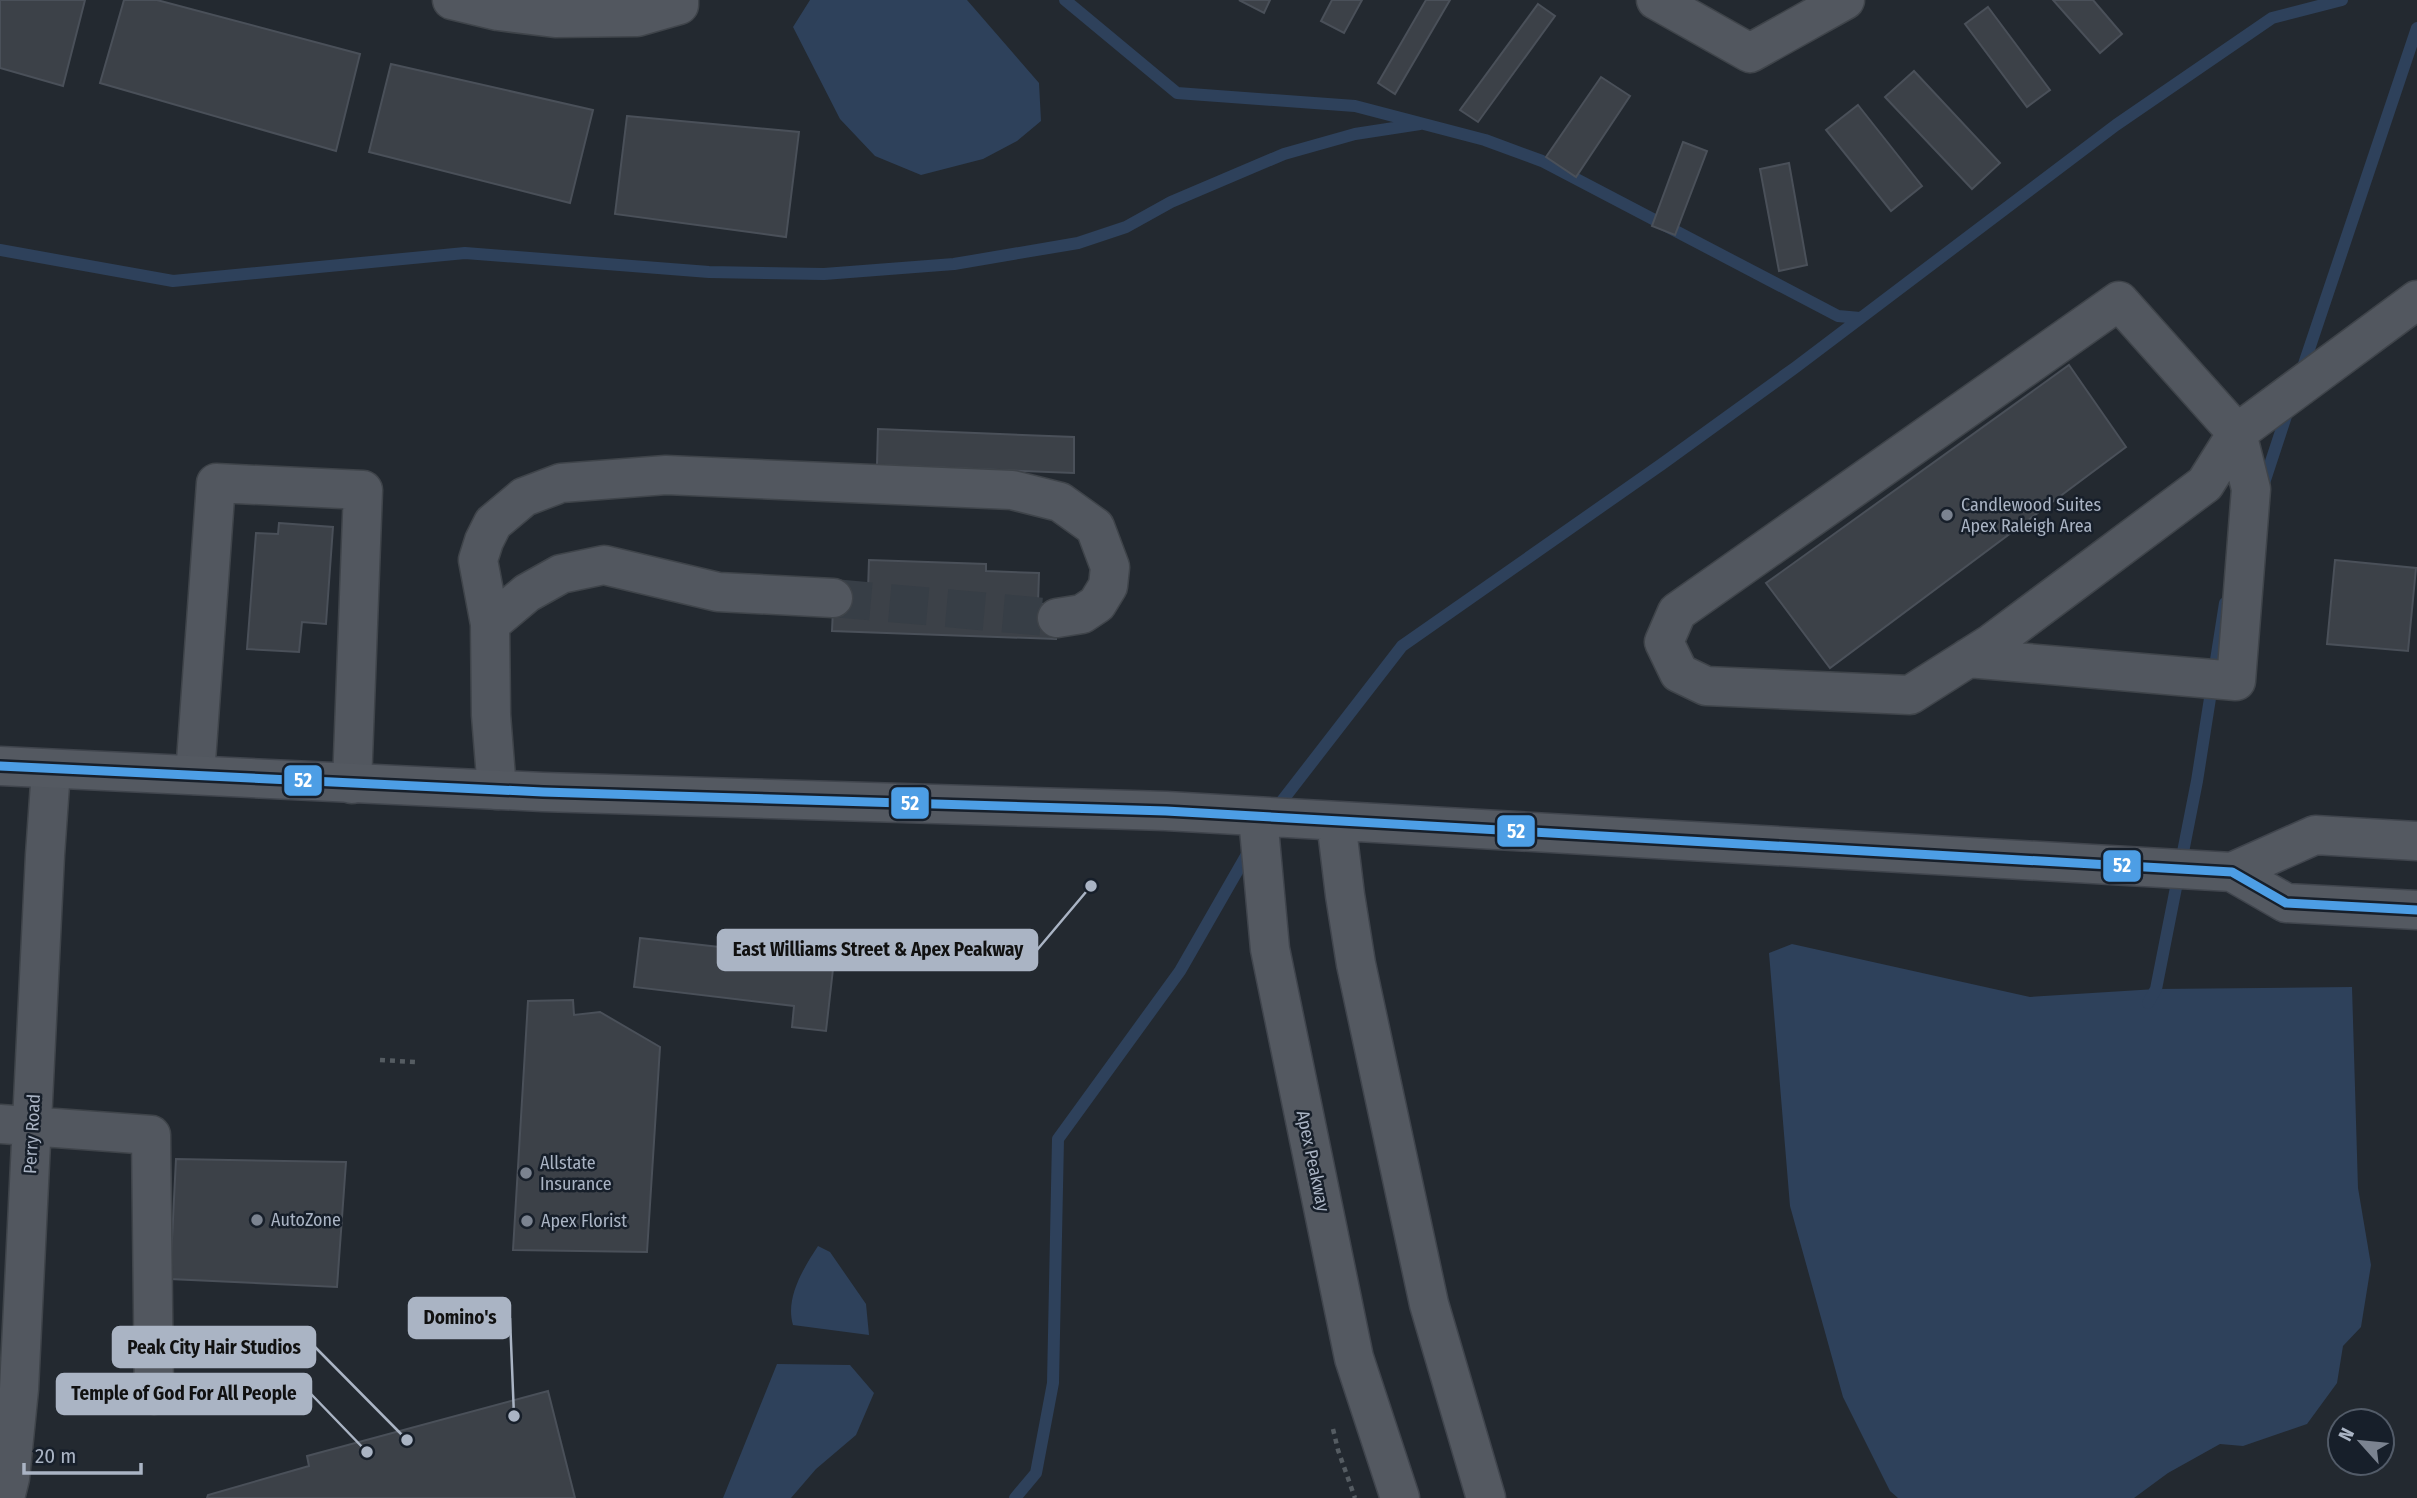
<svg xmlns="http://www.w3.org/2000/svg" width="2417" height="1498" font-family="'Fira Sans Condensed',sans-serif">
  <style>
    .water { fill: #2e415b }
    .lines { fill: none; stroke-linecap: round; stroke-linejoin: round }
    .stream { stroke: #2e415b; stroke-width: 12 }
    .building { fill: #3c4148; stroke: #4a5059; stroke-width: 2 }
    .minor-tunnel { stroke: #373e46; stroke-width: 38; stroke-dasharray: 38 19; stroke-linecap: butt }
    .minor-casing { stroke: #3f444a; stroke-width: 41 }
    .major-casing { stroke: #40454d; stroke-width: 41 }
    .path { stroke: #555c62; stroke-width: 4.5; stroke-dasharray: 5 5; stroke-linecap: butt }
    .minor { stroke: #52575f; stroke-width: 38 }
    .major { stroke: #545961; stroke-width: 38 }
    .bus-1-casing { stroke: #171f2a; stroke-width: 14 }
    .bus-1 { stroke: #4d9ee5; stroke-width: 9 }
    .poi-dot { fill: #7b8390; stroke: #171f2a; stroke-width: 2.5 }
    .labels { text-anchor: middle; stroke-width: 5; stroke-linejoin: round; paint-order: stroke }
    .poi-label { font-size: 18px; fill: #aab4c4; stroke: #171f2a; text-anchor: start }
    .street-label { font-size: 18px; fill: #aab4c4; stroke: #171f2a }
    .leader { fill: none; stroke: #aab4c4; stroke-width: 2.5 }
    .callout-dot { fill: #aab4c4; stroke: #171f2a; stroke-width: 2.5 }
    .callout { fill: #aab4c4; stroke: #aab4c4; stroke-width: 2.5 }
    .callout-label { font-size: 19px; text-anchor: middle; font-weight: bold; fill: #111 }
    .line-badge { stroke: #171f2a; stroke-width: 2.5 }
    .badge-label { font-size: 19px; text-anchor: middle; font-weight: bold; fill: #fff }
  </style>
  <rect width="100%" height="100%" fill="#232930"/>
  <path class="water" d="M 810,0 L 967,0 L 1039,83 L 1041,121 L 1017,141 L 983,159 L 921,175 L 875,156 L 840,119 L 793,27 Z
    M 1792,944 L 2030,997 L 2156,989 L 2352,987 L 2358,1188 L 2371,1265 L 2361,1327 L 2343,1346 L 2337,1383 L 2307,1424 L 2243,1446 L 2220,1444 L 2168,1473 L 2134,1498 L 1898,1498 L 1890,1491 L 1843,1397 L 1790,1206 L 1769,953 Z
    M 818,1246 L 830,1252 L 866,1304 L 869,1335 L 793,1325 C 785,1298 803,1269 818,1246 Z
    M 777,1364 L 850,1365 L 874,1393 L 856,1435 L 816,1469 L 791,1498 L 723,1498 Z"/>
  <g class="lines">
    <path class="stream" d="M 1065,0 L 1177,93 L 1355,106 L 1485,140 L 1542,161 L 1838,316 L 1860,318
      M 0,250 L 173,281 L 465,253 L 709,272 L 824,274 L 954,264 L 1078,243 L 1126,227 L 1171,202 L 1284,154 L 1355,134 L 1420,124
      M 2301,373 L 2417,28
      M 2262,489 L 2289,407
      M 1275,810 L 1402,646 L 1662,464 L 1796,367 L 2116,125 L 2272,18 L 2342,0
      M 2148,1003 L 2156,989 L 2197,781 L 2225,603
      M 1015,1498 L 1036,1473 L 1053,1383 L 1058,1139 L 1180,971 L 1250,849"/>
  </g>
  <path class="building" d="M 0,0 L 85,0 L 63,86 L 0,68 Z
    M 124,0 L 157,0 L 360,54 L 336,151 L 100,83 Z
    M 1239,0 L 1270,0 L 1264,13 Z
    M 1332,0 L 1362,0 L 1344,33 L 1321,21 Z
    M 1426,0 L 1450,0 L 1395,94 L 1378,83 Z
    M 2053,0 L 2093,0 L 2122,34 L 2100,53 Z
    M 1538,4 L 1555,16 L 1478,122 L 1460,110 Z
    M 1988,7 L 2050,90 L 2027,107 L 1965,24 Z
    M 391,64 L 593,110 L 570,203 L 369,152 Z
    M 1914,71 L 2000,163 L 1972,189 L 1885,97 Z
    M 1601,77 L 1630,96 L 1576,177 L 1546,157 Z
    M 1858,105 L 1922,186 L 1891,211 L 1826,130 Z
    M 627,116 L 799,132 L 786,237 L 615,214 Z
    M 1683,142 L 1707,151 L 1675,235 L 1652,226 Z
    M 1789,163 L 1807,265 L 1779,271 L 1760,169 Z
    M 2069,365 L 2126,447 L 1830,668 L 1766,583 Z
    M 878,429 L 1074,437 L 1074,473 L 877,465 Z
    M 279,523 L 333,527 L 326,624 L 302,622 L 299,652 L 247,649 L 256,533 L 278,534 Z
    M 869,560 L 986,564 L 986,571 L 1039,573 L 1038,604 L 1057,604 L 1056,639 L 832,631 L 834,589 L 868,590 Z
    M 2335,560 L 2416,568 L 2408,651 L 2327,644 Z
    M 640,938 L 834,960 L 826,1031 L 792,1027 L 794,1006 L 634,987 Z
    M 573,1000 L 574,1015 L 600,1012 L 660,1047 L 647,1252 L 513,1250 L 528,1001 Z
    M 176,1159 L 346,1162 L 337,1287 L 170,1279 Z
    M 548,1391 L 575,1498 L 207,1498 L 208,1495 L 309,1466 L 307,1456 Z"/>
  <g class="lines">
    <path class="minor-tunnel" d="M 833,598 L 1057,618"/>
    <defs>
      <path id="minor" d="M 452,0 L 498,11 L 555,18 L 637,17 L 679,5 L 679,0
        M 1656,0 L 1750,53 L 1845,0
        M 490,624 L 527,593 L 561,574 L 604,565 L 718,592 L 833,598
        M 1968,658 L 2236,681 L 2251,489 L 2237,433 L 2119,301 L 1677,612 L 1664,642 L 1679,673 L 1706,686 L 1910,695 L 1992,643 L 2205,484 L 2237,433 L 2417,300
        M 195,775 L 216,483 L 363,490 L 352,784
        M 497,790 L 491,715 L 490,624 L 478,560 L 484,541 L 493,523 L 524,497 L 561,483 L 666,475 L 1012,490 L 1060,502 L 1095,527 L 1110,567 L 1108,586 L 1097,604 L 1082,614 L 1057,618
        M 0,1124 L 151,1135 L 154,1395
        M 5,1498 L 10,1478 L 19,1389 L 45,855 L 51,770"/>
      <path id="major" d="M 0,766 L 543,792 L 1166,811 L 2232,872 L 2286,903 L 2417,910
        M 1258,817 L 1270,949 L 1354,1358 L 1400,1498
        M 1336,821 L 1345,895 L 1356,964 L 1429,1304 L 1486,1498
        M 2232,872 L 2315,835 L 2417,841"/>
    </defs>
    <use href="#minor" class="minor-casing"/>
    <use href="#major" class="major-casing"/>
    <path class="path" d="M 380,1060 L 415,1062
      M 1333,1429 L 1338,1450 L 1355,1498"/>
    <use href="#minor" class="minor"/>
    <use href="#major" class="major"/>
    <defs>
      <path id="bus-1" d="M 0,766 L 543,792 L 1166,811 L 2232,872 L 2286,903 L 2417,910"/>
    </defs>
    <use href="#bus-1" class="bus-1-casing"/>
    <use href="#bus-1" class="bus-1"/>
  </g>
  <g class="poi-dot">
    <circle cx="1947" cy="515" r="7"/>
    <circle cx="526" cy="1173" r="7"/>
    <circle cx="257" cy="1220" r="7"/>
    <circle cx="527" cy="1221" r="7"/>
  </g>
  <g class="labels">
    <g class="poi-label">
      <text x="1961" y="511">Candlewood Suites<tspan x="1961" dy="21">Apex Raleigh Area</tspan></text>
      <text x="540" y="1169">Allstate<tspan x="540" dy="21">Insurance</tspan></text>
      <text x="271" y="1226">AutoZone</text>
      <text x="541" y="1227">Apex Florist</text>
    </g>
    <g class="street-label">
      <text transform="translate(32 1134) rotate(-87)" y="6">Perry Road</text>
      <text transform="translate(1313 1161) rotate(78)" y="6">Apex Peakway</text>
    </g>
  </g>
  <path class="leader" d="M1091 886L1037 950M514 1416L510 1318M407 1440L315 1347M367 1452L311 1394"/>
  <g class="callout-dot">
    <circle cx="1091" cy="886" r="7"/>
    <circle cx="514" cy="1416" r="7"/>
    <circle cx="407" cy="1440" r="7"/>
    <circle cx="367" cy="1452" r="7"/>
  </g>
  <g class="callout">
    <rect x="718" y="930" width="319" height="40" rx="7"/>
    <rect x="409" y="1298" width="101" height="40" rx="7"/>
    <rect x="113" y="1327" width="202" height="40" rx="7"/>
    <rect x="57" y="1374" width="254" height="40" rx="7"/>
  </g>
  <g class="callout-label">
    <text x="878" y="956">East Williams Street &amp; Apex Peakway</text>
    <text x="460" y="1324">Domino's</text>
    <text x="214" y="1354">Peak City Hair Studios</text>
    <text x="184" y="1400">Temple of God For All People</text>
  </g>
  <g class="line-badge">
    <rect x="283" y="764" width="40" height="33" rx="7" fill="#4d9ee5"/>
    <rect x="890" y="786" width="40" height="34" rx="7" fill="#4d9ee5"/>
    <rect x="1496" y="814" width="40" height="34" rx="7" fill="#4d9ee5"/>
    <rect x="2102" y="849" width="40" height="34" rx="7" fill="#4d9ee5"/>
  </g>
  <g class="badge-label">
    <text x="303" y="787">52</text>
    <text x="910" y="810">52</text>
    <text x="1516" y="838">52</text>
    <text x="2122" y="872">52</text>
  </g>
  <g transform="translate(2361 1442) rotate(297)"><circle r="33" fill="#171f2a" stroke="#525b68" stroke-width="2"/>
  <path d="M0-5L12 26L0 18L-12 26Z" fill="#7b8390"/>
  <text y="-10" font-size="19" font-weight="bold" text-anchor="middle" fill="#aab4c4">N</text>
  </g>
  <path d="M24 1463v10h117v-10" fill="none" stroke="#aab4c4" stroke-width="3.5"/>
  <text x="35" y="1463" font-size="21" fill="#aab4c4" stroke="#171f2a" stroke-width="5" paint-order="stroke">20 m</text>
</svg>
